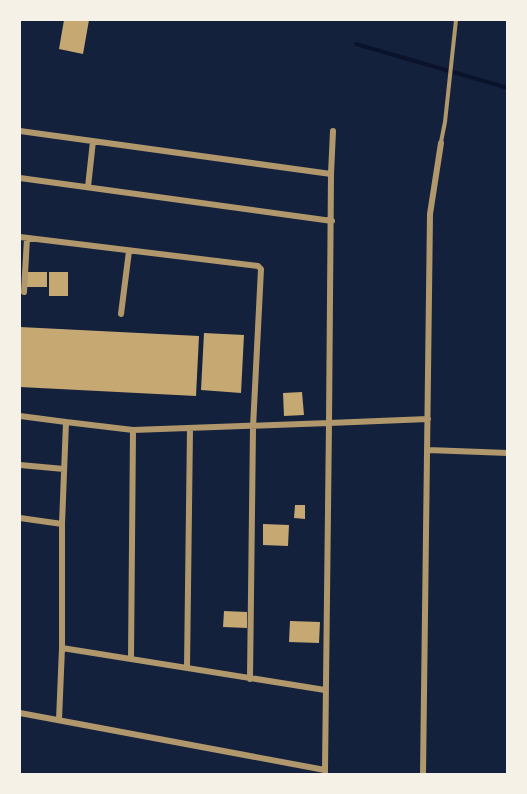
<svg xmlns="http://www.w3.org/2000/svg" width="527" height="794" font-family="Arial,sans-serif">
  <style>
    .lines { fill: none; stroke-linecap: round; stroke-linejoin: round }
    .stream { stroke: #0b132b; stroke-width: 4 }
    .building { fill: #c6a872 }
    .service { stroke: #b1986c; stroke-width: 4 }
    .minor { stroke: #b1986c; stroke-width: 6 }
  </style>
  <rect width="100%" height="100%" fill="#14213d"/>
  <g class="lines">
    <path class="stream" d="M 356,44 L 508,88"/>
  </g>
  <path class="building" d="M 64,20 L 89,20 L 83,54 L 59,49 Z
    M 27,272 L 47,272 L 47,287 L 27,287 Z
    M 49,272 L 68,272 L 68,296 L 49,296 Z
    M 20,327 L 199,336 L 196,396 L 20,387 Z
    M 204,333 L 244,335 L 241,393 L 201,390 Z
    M 302,392 L 304,415 L 284,416 L 283,393 Z
    M 295,505 L 305,505 L 305,519 L 294,518 Z
    M 263,524 L 289,525 L 288,546 L 263,545 Z
    M 224,611 L 247,612 L 247,628 L 223,627 Z
    M 290,621 L 320,622 L 319,643 L 289,642 Z"/>
  <g class="lines">
    <path class="service" d="M 441,142 L 445,122 L 456,20"/>
    <path class="minor" d="M 20,131 L 331,174 L 329,423 L 133,430 L 66,422 L 62,524 L 62,648
      M 331,174 L 333,131
      M 20,178 L 332,221
      M 88,187 L 93,141
      M 20,237 L 258,266 L 261,269 L 253,427 L 250,679
      M 24,292 L 27,238
      M 121,314 L 129,251
      M 20,416 L 66,422
      M 428,450 L 508,453
      M 20,465 L 64,469
      M 20,518 L 62,524
      M 131,658 L 133,430
      M 187,668 L 190,429
      M 20,713 L 325,770 L 325,774
      M 59,720 L 62,648 L 325,690
      M 325,770 L 329,423 L 428,419
      M 423,774 L 430,214 L 441,143"/>
  </g>
  <rect width="527" height="794" fill="none" stroke="#f6f1e7" stroke-width="42"/>
</svg>
